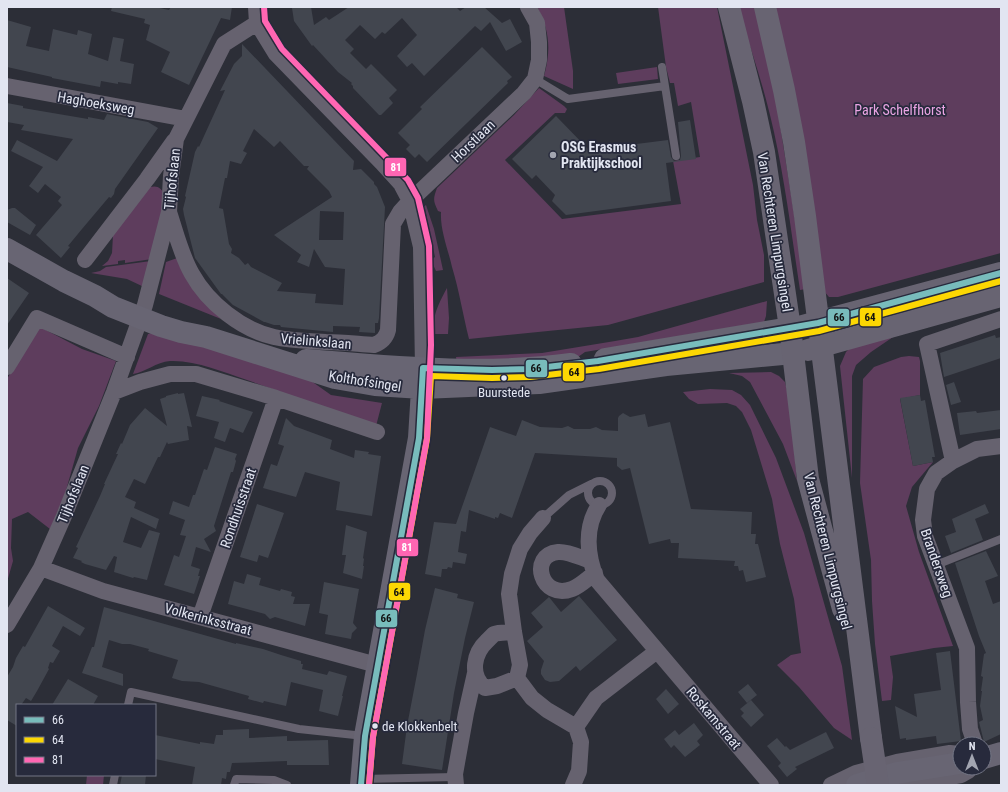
<svg xmlns="http://www.w3.org/2000/svg" width="1008" height="792" font-family="'Roboto Condensed',sans-serif">
  <style>
    .green { fill: #5e3d5d }
    .building { fill: #42464f; fill-rule: evenodd }
    .lines { fill: none; stroke-linecap: round; stroke-linejoin: round }
    .lane { stroke: #66626f; stroke-width: 8 }
    .street { stroke: #66626f; stroke-width: 16 }
    .secondary { stroke: #686573; stroke-width: 22 }
    .primary { stroke: #686472; stroke-width: 22 }
    .primary-bridge { stroke: #686472; stroke-width: 22 }
    .bus-1-casing { stroke: #272a3c; stroke-width: 9 }
    .bus-2-casing { stroke: #272a3c; stroke-width: 9 }
    .bus-3-casing { stroke: #272a3c; stroke-width: 9 }
    .bus-1 { stroke: #78bcbc; stroke-width: 6 }
    .bus-2 { stroke: #fcd703; stroke-width: 6 }
    .bus-3 { stroke: #ff66b3; stroke-width: 6 }
    .poi-dot { fill: #a2a5b0; stroke: #272a3c; stroke-width: 1.5 }
    .bus-dot { fill: #e2e5f1; stroke: #272a3c; stroke-width: 1.5 }
    .labels { text-anchor: middle; stroke-width: 3.5; stroke-linejoin: round; paint-order: stroke }
    .bus-label { font-size: 13px; fill: #e2e5f1; stroke: #272a3c }
    .street-label { font-size: 14px; fill: #e2e5f1; stroke: #272a3c }
    .park-label { font-size: 14px; fill: #eba5e4; stroke: #272a3c }
    .poi-label { font-size: 14px; font-weight: bold; fill: #e2e5f1; stroke: #272a3c; text-anchor: start }
    .line-badge { stroke: #272a3c; stroke-width: 1.5 }
    .badge-label { font-size: 11px; text-anchor: middle; font-weight: bold; fill: #fff }
    .pale-badge-label { font-size: 11px; text-anchor: middle; font-weight: bold; fill: #111 }
  </style>
  <rect width="100%" height="100%" fill="#2c2e37"/>
  <path class="green" d="M 537,7 L 564,7 L 573,71 L 573,89 L 544,76 C 551,51 550,30 537,7 Z
    M 658,7 L 717,7 L 753,185 L 757,220 L 764,255 L 764,282 L 608,325 L 469,339 C 463,315 459,290 452,267 C 448,249 440,230 441,212 L 438,211 C 433,201 433,199 437,188 L 514,115 L 539,88 L 564,106 L 567,109 L 565,113 L 555,113 L 505,160 L 562,219 L 681,204 L 673,161 L 700,157 L 691,102 L 678,106 L 674,83 L 670,83 L 666,67 Z
    M 737,7 L 757,7 L 777,106 L 806,289 L 800,290 C 791,231 784,172 770,115 C 761,78 749,43 737,7 Z
    M 774,7 L 1001,7 L 1001,253 L 838,297 L 829,297 L 823,290 Z
    M 657,67 L 658,79 L 618,84 L 616,73 Z
    M 150,187 C 158,185 161,188 165,195 L 152,259 L 125,263 L 125,260 L 118,261 L 118,264 L 102,266 L 108,261 L 112,253 L 113,235 Z
    M 426,205 L 434,229 L 443,270 L 436,271 L 431,260 L 435,257 L 425,209 L 421,209 Z
    M 180,257 L 202,299 L 221,319 L 159,294 L 166,262 Z
    M 151,261 L 144,287 L 127,279 L 91,273 L 100,271 L 106,267 Z
    M 447,288 L 449,318 L 448,334 L 435,334 C 430,319 440,301 447,288 Z
    M 767,301 L 766,316 L 764,322 L 585,352 L 578,357 L 457,364 L 456,357 L 542,353 L 615,341 L 638,337 Z
    M 42,328 L 82,349 L 116,361 L 99,406 L 78,448 L 65,494 L 50,529 L 28,512 L 12,519 L 11,548 L 13,561 L 7,582 L 7,379 L 36,329 Z
    M 155,332 L 307,378 L 331,395 L 382,403 L 376,426 C 333,412 290,395 247,380 C 223,372 196,360 170,361 C 156,362 146,372 133,374 L 148,334 Z
    M 896,335 L 871,352 L 856,365 L 852,376 L 852,478 L 840,366 L 846,352 L 850,348 Z
    M 909,356 L 919,357 L 920,361 L 920,395 L 900,399 L 913,466 L 933,462 L 912,487 L 906,506 L 919,552 L 953,646 L 934,648 L 890,656 L 893,677 L 891,700 L 882,701 L 875,644 L 872,601 L 871,560 L 860,483 L 863,379 L 874,367 L 901,357 Z
    M 771,372 L 779,376 L 785,382 L 790,403 L 797,481 L 783,444 L 750,382 L 742,376 L 729,373 Z
    M 710,389 L 732,390 L 741,395 L 750,405 L 776,458 L 804,533 L 842,666 L 852,740 L 834,728 L 799,687 L 777,665 L 791,655 L 801,653 L 794,599 L 780,544 L 772,499 L 751,430 L 742,412 L 736,406 L 727,403 L 698,404 L 689,399 L 683,392 Z
    M 87,775 L 104,775 L 103,785 L 86,785 Z"/>
  <path class="building" d="M 112,7 L 155,7 L 169,10 L 171,7 L 232,7 L 230,20 L 221,18 L 189,85 L 161,72 L 170,52 L 146,40 L 150,25 L 144,23 L 145,19 L 111,11 Z
    M 294,7 L 311,7 L 314,25 L 326,17 L 329,20 L 349,7 L 456,7 L 460,11 L 466,7 L 484,7 L 502,23 L 510,19 L 522,42 L 506,51 L 490,22 L 481,31 L 475,26 L 424,76 L 412,63 L 407,67 L 397,56 L 417,35 L 402,18 L 385,34 L 382,32 L 375,39 L 360,25 L 345,40 L 354,49 L 350,53 L 366,69 L 371,64 L 397,90 L 389,98 L 393,103 L 381,115 L 379,115 L 353,88 L 353,86 L 351,84 L 352,83 L 338,72 L 313,45 L 312,46 L 294,21 L 292,8 Z
    M 7,20 L 31,27 L 26,46 L 49,51 L 53,29 L 77,35 L 78,30 L 92,34 L 88,54 L 108,61 L 113,37 L 124,39 L 120,61 L 134,64 L 131,84 L 118,82 L 118,84 L 101,81 L 100,87 L 52,78 L 52,77 L 7,67 Z
    M 242,44 L 354,161 L 353,170 L 361,169 L 374,182 L 374,184 L 377,187 L 385,207 L 379,318 L 378,323 L 375,323 L 375,333 L 359,332 L 360,327 L 333,326 L 333,332 L 281,327 L 280,325 L 274,325 L 265,322 L 264,322 L 233,305 L 222,294 L 221,294 L 195,258 L 184,215 L 183,209 L 186,197 L 185,196 L 195,152 L 198,146 L 199,147 L 225,90 L 220,91 L 234,64 L 242,56 ZM 254,129 L 274,147 L 280,141 L 304,166 L 309,166 L 307,169 L 329,191 L 332,197 L 274,235 L 301,255 L 297,262 L 309,267 L 314,249 L 325,267 L 345,269 L 343,305 L 315,303 L 316,294 L 277,291 L 282,283 L 251,267 L 248,263 L 245,265 L 239,258 L 231,253 L 232,249 L 229,244 L 223,209 L 219,208 L 225,178 L 227,178 L 230,161 L 241,164 L 247,153 L 243,151 ZM 320,211 L 344,212 L 343,240 L 319,240 Z
    M 482,47 L 512,77 L 507,81 L 508,83 L 427,162 L 419,154 L 415,158 L 406,149 L 410,145 L 398,133 L 422,109 L 420,107 Z
    M 7,103 L 23,106 L 23,108 L 88,119 L 88,117 L 104,120 L 107,114 L 148,122 L 158,128 L 115,189 L 114,194 L 111,198 L 109,197 L 82,229 L 68,246 L 70,247 L 61,258 L 36,235 L 62,205 L 58,201 L 61,197 L 45,184 L 38,193 L 29,186 L 43,167 L 11,151 L 17,140 L 57,161 L 73,139 L 21,130 L 24,125 L 7,122 Z
    M 556,116 L 589,150 L 668,140 L 671,157 L 674,161 L 676,161 L 680,160 L 681,156 L 678,122 L 690,120 L 696,159 L 666,163 L 671,201 L 566,215 L 552,201 L 555,195 L 536,175 L 532,179 L 512,159 Z
    M 12,208 L 15,208 L 36,225 L 30,235 L 7,222 L 7,210 Z
    M 7,278 L 29,293 L 7,325 Z
    M 995,335 L 996,338 L 1001,337 L 1001,358 L 944,377 L 940,353 Z
    M 954,382 L 961,402 L 951,405 L 946,385 Z
    M 178,393 L 178,394 L 184,393 L 192,427 L 187,426 L 189,440 L 168,444 L 167,442 L 160,457 L 158,457 L 145,484 L 134,479 L 125,497 L 136,502 L 134,508 L 159,519 L 156,529 L 131,517 L 123,542 L 141,548 L 149,530 L 160,533 L 147,580 L 134,577 L 133,578 L 114,572 L 117,557 L 114,556 L 106,570 L 85,564 L 81,562 L 82,561 L 73,558 L 78,548 L 76,547 L 100,496 L 105,484 L 104,484 L 118,454 L 116,454 L 121,443 L 122,444 L 130,425 L 145,408 L 167,426 L 160,399 L 166,397 L 166,396 Z
    M 920,395 L 921,401 L 925,400 L 935,457 L 932,457 L 933,462 L 913,466 L 900,398 Z
    M 202,396 L 220,400 L 219,401 L 253,412 L 243,433 L 230,428 L 225,442 L 214,438 L 219,422 L 196,416 Z
    M 1001,410 L 1001,429 L 960,435 L 957,413 L 976,411 L 977,413 Z
    M 623,413 L 630,417 L 645,414 L 648,427 L 670,422 L 691,509 L 752,512 L 751,534 L 756,534 L 755,544 L 758,544 L 766,577 L 746,582 L 743,570 L 739,571 L 738,566 L 734,566 L 735,561 L 678,558 L 679,543 L 671,543 L 670,539 L 649,544 L 630,468 L 622,470 L 617,466 L 617,458 L 535,453 L 512,518 L 500,513 L 498,518 L 495,517 L 495,519 L 469,510 L 466,532 L 461,531 L 458,552 L 467,554 L 465,564 L 453,562 L 452,568 L 448,567 L 447,569 L 442,569 L 441,577 L 425,574 L 434,522 L 456,524 L 490,427 L 516,436 L 522,420 L 540,427 L 562,428 L 568,426 L 574,429 L 590,429 L 596,427 L 602,430 L 618,431 L 618,418 L 619,416 Z
    M 286,418 L 294,426 L 332,440 L 330,449 L 354,458 L 355,450 L 369,452 L 368,454 L 381,456 L 372,516 L 336,510 L 340,482 L 305,472 L 296,497 L 263,488 L 271,464 L 277,466 L 284,446 L 278,444 Z
    M 215,447 L 237,454 L 235,459 L 236,461 L 233,472 L 231,472 L 214,526 L 216,531 L 204,539 L 211,552 L 196,547 L 191,566 L 200,569 L 198,576 L 200,576 L 194,594 L 164,585 L 174,555 L 179,557 L 186,536 L 180,535 L 185,520 L 169,514 L 173,501 L 189,507 L 193,495 L 195,495 L 204,469 L 207,470 Z
    M 257,504 L 284,513 L 268,558 L 259,555 L 257,562 L 240,557 Z
    M 985,504 L 989,513 L 975,519 L 983,540 L 951,553 L 945,536 L 956,532 L 952,519 Z
    M 346,525 L 367,532 L 363,558 L 364,559 L 363,566 L 364,566 L 362,579 L 343,573 L 346,555 L 342,555 Z
    M 986,551 L 998,576 L 985,581 L 993,604 L 1001,601 L 1001,734 L 984,742 L 979,722 L 983,720 L 980,706 L 982,691 L 981,691 L 983,677 L 981,676 L 984,654 L 986,653 L 979,636 L 955,563 Z
    M 247,574 L 261,578 L 259,585 L 280,591 L 281,589 L 292,592 L 291,596 L 295,597 L 293,604 L 310,604 L 305,626 L 275,617 L 270,619 L 265,614 L 228,604 L 234,581 L 244,584 Z
    M 324,582 L 359,589 L 353,623 L 357,628 L 352,633 L 351,639 L 325,634 L 328,615 L 319,613 Z
    M 435,588 L 458,594 L 457,598 L 474,602 L 465,638 L 454,693 L 442,770 L 402,764 L 407,726 L 417,674 L 425,630 Z
    M 579,596 L 617,640 L 580,671 L 576,666 L 559,681 L 550,682 L 545,680 L 541,674 L 541,670 L 544,661 L 527,641 L 543,627 L 531,613 L 549,597 L 561,612 Z
    M 48,606 L 85,628 L 80,636 L 63,626 L 52,646 L 60,651 L 53,663 L 50,662 L 48,668 L 49,669 L 37,691 L 31,701 L 26,698 L 21,705 L 17,705 L 17,726 L 7,720 L 7,677 L 13,667 L 16,658 L 23,646 L 25,647 Z
    M 104,607 L 236,644 L 236,643 L 263,649 L 281,655 L 301,661 L 301,664 L 303,664 L 302,669 L 327,675 L 329,671 L 347,676 L 342,696 L 343,696 L 338,716 L 319,711 L 323,690 L 291,682 L 286,706 L 264,701 L 263,703 L 248,699 L 249,696 L 199,682 L 182,681 L 172,678 L 178,660 L 148,651 L 149,649 L 130,644 L 122,644 L 109,640 L 102,667 L 123,674 L 123,686 L 82,673 L 92,647 L 94,647 Z
    M 950,651 L 961,741 L 937,744 L 936,736 L 906,740 L 906,738 L 900,739 L 895,706 L 917,717 L 914,694 L 941,690 L 936,653 Z
    M 68,679 L 98,696 L 93,705 L 52,705 Z
    M 748,684 L 757,695 L 747,703 L 738,692 Z
    M 666,689 L 679,704 L 668,714 L 656,699 Z
    M 751,700 L 764,715 L 751,727 L 741,716 L 744,713 L 740,709 Z
    M 694,723 L 703,735 L 697,741 L 700,745 L 685,757 L 674,745 L 671,748 L 664,739 L 675,730 L 679,735 Z
    M 249,729 L 249,738 L 287,736 L 287,741 L 328,740 L 329,765 L 287,765 L 287,761 L 232,763 L 230,772 L 227,772 L 226,779 L 222,778 L 221,785 L 192,785 L 195,767 L 155,759 L 155,735 L 200,744 L 200,742 L 214,744 L 216,735 L 223,735 L 223,730 Z
    M 826,732 L 834,748 L 795,767 L 797,769 L 787,777 L 778,766 L 781,763 L 767,746 L 777,738 L 785,747 L 786,746 L 790,750 Z
    M 122,775 L 146,775 L 145,785 L 120,785 Z"/>
  <g class="lines">
    <path class="lane" d="M 535,79 L 568,99 L 665,86 L 662,67
      M 665,86 L 676,156
      M588 493a12 12 0 1 1 24 0a12 12 0 1 1-24 0Z
      M 543,518 L 569,495 L 591,484
      M 936,565 L 1001,539
      M 128,705 L 131,692 L 299,729 L 364,736
      M 361,779 L 455,777
      M 113,785 L 115,775
      M 234,785 L 236,779 L 274,780 L 287,785"/>
    <path class="street" d="M 256,7 L 257,23 L 276,54 L 382,163 L 401,184 L 410,201 L 421,247 L 423,368
      M 7,86 L 186,119
      M 169,212 C 176,233 181,255 192,274 C 208,303 242,330 274,337 C 291,341 309,341 326,342 C 342,342 358,344 374,345 C 382,342 386,338 388,330 L 393,224 L 400,212 L 410,201 L 524,93 L 535,79 L 539,60 L 539,42 L 537,23 L 528,7
      M 85,260 L 147,179 L 174,141
      M 7,367 L 37,318 L 127,357
      M 114,392 L 140,382 L 170,374 L 196,374 L 276,398 L 377,432
      M 953,461 L 927,344 L 1001,319
      M 599,505 C 584,528 587,556 597,580 L 771,785
      M 591,561 C 581,558 568,551 558,552 C 528,555 541,601 572,589 C 580,586 588,578 595,573
      M 41,568 L 103,591 L 377,665
      M 200,617 L 276,398
      M 7,625 L 41,568 L 64,516 L 114,392 L 145,305 L 169,212 L 171,176 L 176,139 L 224,44 L 257,23
      M 514,632 C 508,633 500,632 494,634 C 492,636 489,639 487,641 C 474,653 469,675 485,688 L 497,686 L 517,678 L 520,665 L 514,632 L 509,594 L 512,574 L 520,549 L 530,533 L 543,518
      M 517,678 L 532,698 L 547,710 L 576,727 L 596,698 L 657,651
      M 975,744 L 970,729 L 968,702 L 967,648 L 925,536 L 923,520 L 927,489 L 936,473 L 953,461 L 977,449 L 1001,446
      M 456,785 L 455,774 L 466,713 L 475,673
      M 573,785 L 579,771 L 581,742 L 576,727
      M 831,785 L 856,773 L 897,762 L 950,753 L 960,754
      M 905,785 L 961,775 L 968,771 L 971,768"/>
    <path class="secondary" d="M 7,249 L 64,281 L 95,296 L 113,307 L 161,326 L 181,332 L 206,337 L 335,378 L 375,385 L 422,388 L 539,383 L 666,365 L 793,353
      M 605,359 L 790,328
      M 306,360 C 394,367 483,376 571,364
      M 984,758 L 1001,753
      M 361,785 L 365,736 L 419,438 L 423,373
      M 857,785 L 897,773 L 960,763"/>
    <path class="primary" d="M 729,7 L 753,101 L 764,152 L 790,328 L 808,479 L 843,609
      M 765,7 L 784,90 L 794,142 L 805,216 L 871,738
      M 803,326 L 1001,273
      M 808,350 L 1001,296"/>
    <path class="primary-bridge" d="M 871,738 L 878,785"/>
    <defs>
      <path id="bus-1" d="M 361,785 L 365,736 L 419,438 L 423,368 L 492,370 L 530,369 L 598,361 L 818,323 L 1001,273"/>
      <path id="bus-2" d="M 369,785 L 373,737 L 427,439 L 431,376 L 492,378 L 530,377 L 599,369 L 819,331 L 1001,281"/>
      <path id="bus-3" d="M 264,7 L 265,21 L 282,49 L 408,180 L 418,198 L 429,246 L 431,345 L 427,438 L 373,737 L 369,785"/>
    </defs>
    <use href="#bus-1" class="bus-1-casing"/>
    <use href="#bus-2" class="bus-2-casing"/>
    <use href="#bus-3" class="bus-3-casing"/>
    <use href="#bus-1" class="bus-1"/>
    <use href="#bus-2" class="bus-2"/>
    <use href="#bus-3" class="bus-3"/>
  </g>
  <circle class="poi-dot" cx="553" cy="155" r="4"/>
  <g class="bus-dot">
    <circle cx="504" cy="378" r="3.5"/>
    <circle cx="375" cy="726" r="3.5"/>
  </g>
  <g class="labels">
    <g class="bus-label">
      <text x="504" y="397">Buurstede</text>
      <text x="382" y="731" text-anchor="start">de Klokkenbelt</text>
    </g>
    <g class="street-label">
      <text transform="translate(96 103) rotate(10)" y="5">Haghoeksweg</text>
      <text transform="translate(473 141) rotate(-44)" y="5">Horstlaan</text>
      <text transform="translate(172 179) rotate(-84)" y="5">Tijhofslaan</text>
      <text transform="translate(775 232) rotate(81)" y="5">Van Rechteren Limpurgsingel</text>
      <text transform="translate(316 341) rotate(5)" y="5">Vrielinkslaan</text>
      <text transform="translate(365 381) rotate(9)" y="5">Kolthofsingel</text>
      <text transform="translate(73 494) rotate(-68)" y="5">Tijhofslaan</text>
      <text transform="translate(238 508) rotate(-71)" y="5">Rondhuisstraat</text>
      <text transform="translate(828 551) rotate(76)" y="5">Van Rechteren Limpurgsingel</text>
      <text transform="translate(937 563) rotate(71)" y="5">Brandersweg</text>
      <text transform="translate(208 619) rotate(15)" y="5">Volkerinksstraat</text>
      <text transform="translate(714 718) rotate(50)" y="5">Roskamstraat</text>
    </g>
    <g class="park-label">
      <text x="900" y="115">Park Schelfhorst</text>
    </g>
    <g class="poi-label">
      <text x="561" y="152">OSG Erasmus<tspan x="561" dy="16">Praktijkschool</tspan></text>
    </g>
  </g>
  <g class="line-badge">
    <rect x="384" y="157" width="23" height="20" rx="4" fill="#ff66b3"/>
    <rect x="859" y="307" width="23" height="20" rx="4" fill="#fcd703"/>
    <rect x="827" y="308" width="23" height="19" rx="4" fill="#78bcbc"/>
    <rect x="525" y="359" width="23" height="19" rx="4" fill="#78bcbc"/>
    <rect x="562" y="362" width="23" height="20" rx="4" fill="#fcd703"/>
    <rect x="396" y="538" width="23" height="19" rx="4" fill="#ff66b3"/>
    <rect x="388" y="582" width="23" height="19" rx="4" fill="#fcd703"/>
    <rect x="375" y="609" width="23" height="19" rx="4" fill="#78bcbc"/>
  </g>
  <g class="badge-label">
    <text x="396" y="171">81</text>
    <text x="407" y="551">81</text>
  </g>
  <g class="pale-badge-label">
    <text x="870" y="321">64</text>
    <text x="839" y="321">66</text>
    <text x="536" y="372">66</text>
    <text x="574" y="376">64</text>
    <text x="399" y="596">64</text>
    <text x="386" y="622">66</text>
  </g>
  <rect width="1008" height="792" fill="none" stroke="#e2e5f1" stroke-width="16"/>
  <rect x="16" y="704" width="140" height="72" fill="#272a3c" stroke="#727584"/>
  <rect x="24" y="717" width="20" height="6" fill="#78bcbc" stroke="#727584"/>
  <text x="52" y="724" font-size="12" fill="#e2e5f1">66</text>
  <rect x="24" y="737" width="20" height="6" fill="#fcd703" stroke="#727584"/>
  <text x="52" y="744" font-size="12" fill="#e2e5f1">64</text>
  <rect x="24" y="757" width="20" height="6" fill="#ff66b3" stroke="#727584"/>
  <text x="52" y="764" font-size="12" fill="#e2e5f1">81</text>
  <g transform="translate(972 756)"><circle r="19" fill="#272a3c" stroke="#727584"/>
  <path d="M0-3L7 15L0 10L-7 15Z" fill="#a2a5b0"/>
  <text y="-6" font-size="11" font-weight="bold" text-anchor="middle" fill="#e2e5f1">N</text>
  </g>
</svg>
